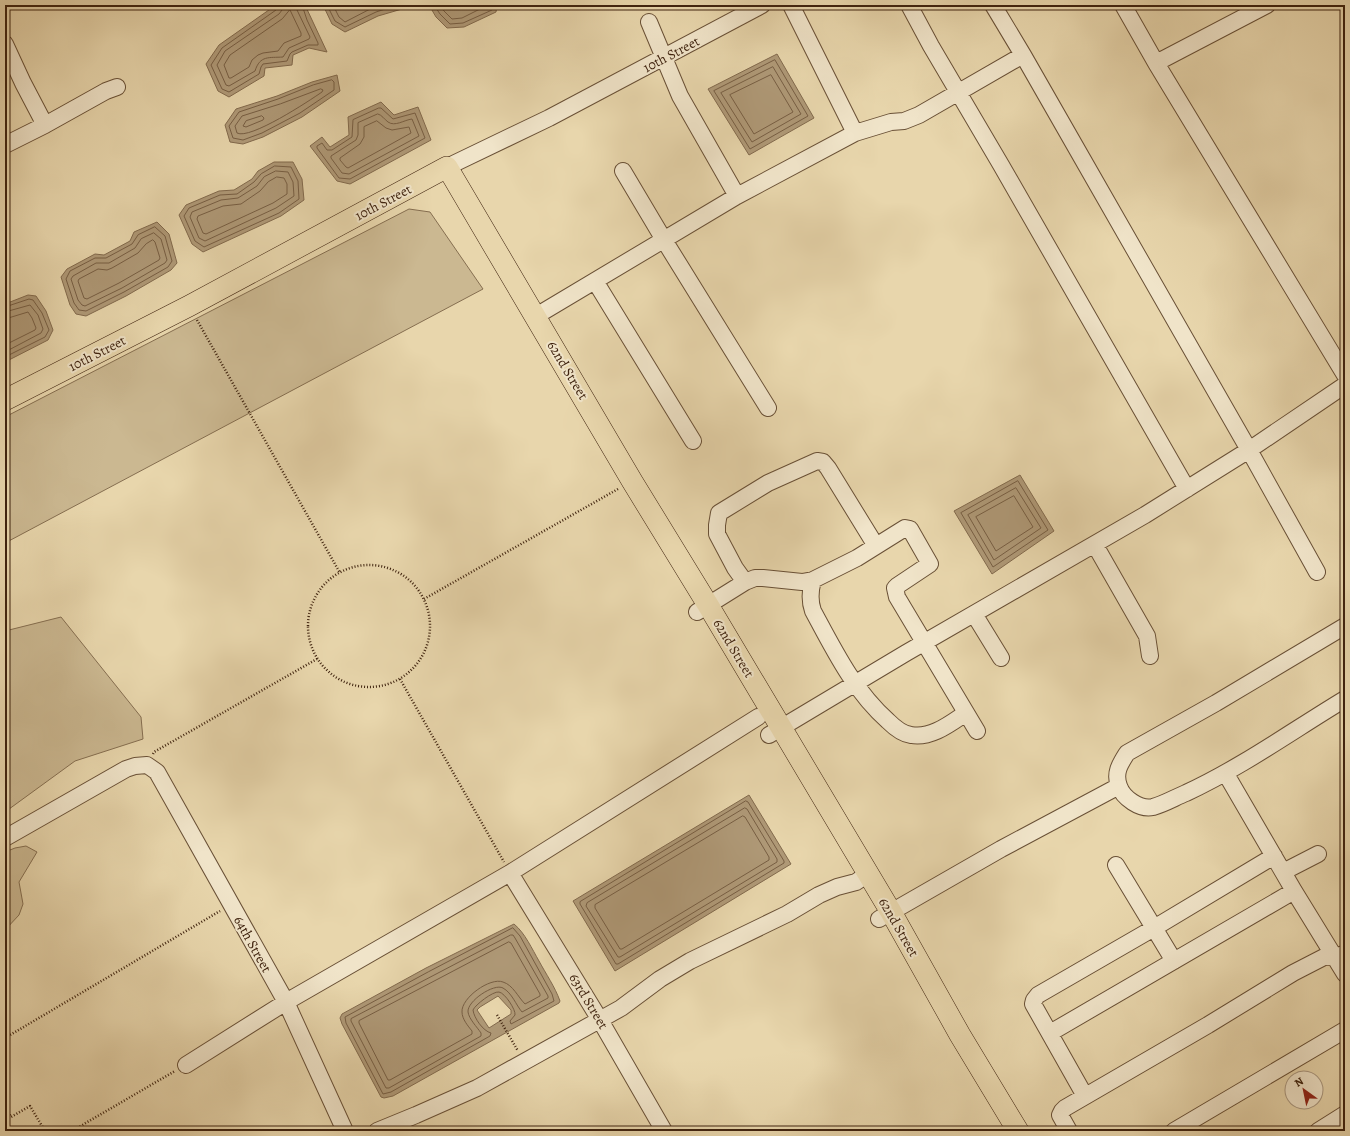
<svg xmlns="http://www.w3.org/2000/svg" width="1350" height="1136" font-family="Alegreya,serif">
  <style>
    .green { fill: #cbb891; stroke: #856e50 }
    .water { fill: #af9977; stroke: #826a4d; fill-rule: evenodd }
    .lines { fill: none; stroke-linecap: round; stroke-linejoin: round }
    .shore { stroke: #775e43; stroke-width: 1 }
    .minor-casing { stroke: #695036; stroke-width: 18 }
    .major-casing { stroke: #3f230f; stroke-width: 22 }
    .path { stroke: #3f230f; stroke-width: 2.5; stroke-dasharray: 1 2; stroke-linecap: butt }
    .minor { stroke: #f0e4c9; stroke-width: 16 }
    .major { stroke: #e8d6ac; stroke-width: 21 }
    .labels { text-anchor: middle; stroke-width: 4; stroke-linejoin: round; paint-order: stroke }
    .street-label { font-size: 14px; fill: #3f230f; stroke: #f0e4c9 }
  </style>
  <rect width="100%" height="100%" fill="#e8d6ac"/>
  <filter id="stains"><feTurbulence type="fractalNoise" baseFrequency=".005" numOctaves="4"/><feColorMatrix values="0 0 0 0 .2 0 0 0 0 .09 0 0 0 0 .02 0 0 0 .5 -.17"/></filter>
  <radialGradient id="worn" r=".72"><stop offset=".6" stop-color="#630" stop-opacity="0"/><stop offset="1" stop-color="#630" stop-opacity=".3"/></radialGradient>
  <path class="green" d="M 409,209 L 430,212 L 483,289 L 5,543 L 5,417 Z
    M 61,617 L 141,717 L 143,739 L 75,761 L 5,812 L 5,631 Z
    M 26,846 L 37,852 L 19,882 L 23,904 L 19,915 L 5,930 L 5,852 L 15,848 Z"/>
  <path class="water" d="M 276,5 L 305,5 L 327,52 L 309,48 L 293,55 L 292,65 L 265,68 L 264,76 L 229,97 L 218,91 L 206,64 L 219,45 Z
    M 323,5 L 402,5 L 402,9 L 378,16 L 345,32 L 332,24 Z
    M 429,5 L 497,5 L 496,12 L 464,27 L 447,28 L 436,17 Z
    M 777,54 L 814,118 L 749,155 L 708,89 Z
    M 337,75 L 340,91 L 302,117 L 263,137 L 243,144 L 230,142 L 225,125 L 236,109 L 277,96 L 312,82 Z
    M 381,102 L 394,115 L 418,107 L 431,140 L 350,184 L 337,181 L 310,146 L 322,137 L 330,147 L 349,135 L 348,117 Z
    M 274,162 L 293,162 L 302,179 L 304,200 L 281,216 L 203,252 L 192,244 L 179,215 L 186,205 L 219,191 L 234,190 L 252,179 L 258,171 Z
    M 157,222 L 169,234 L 177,263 L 171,270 L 126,296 L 86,316 L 76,314 L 70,305 L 61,277 L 67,269 L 95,254 L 104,255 L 130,241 L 134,232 Z
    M 28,295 L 36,296 L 46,311 L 53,330 L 48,340 L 5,362 L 5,304 Z
    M 1020,475 L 1054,531 L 992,574 L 954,511 Z
    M 749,795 L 791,864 L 615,971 L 573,901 Z
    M 514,924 C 525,933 532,949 539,961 C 546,974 555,987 560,1001 L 559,1003 L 393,1096 L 384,1098 L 381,1097 L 342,1024 L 340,1018 L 342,1014 L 426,968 ZM 498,996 L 511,1010 L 511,1014 L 489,1028 L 477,1010 L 480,1007 Z"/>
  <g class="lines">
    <path class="shore" d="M 278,5 L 276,10 L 222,48 L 211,65 L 222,89 L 229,92 L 259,74 L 261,67 L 263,64 L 287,61 L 290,54 L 292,52 L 308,45 L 318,45 L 318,43 L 307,20 L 302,5
      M 283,5 L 282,10 L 279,14 L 225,51 L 217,65 L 226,85 L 229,86 L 255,71 C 260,55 269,58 283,57 L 289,48 L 309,39 L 310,37 L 297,10 L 297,5
      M 327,5 L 335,21 L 345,27 L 376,12 L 398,5
      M 333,5 L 339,17 L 345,22 L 374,7 L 382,5
      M 434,5 L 440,14 L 450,24 L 463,23 L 492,10 L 493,5
      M 440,5 L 444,11 L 452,19 L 462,18 L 488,5
      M 290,10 L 301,33 L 301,36 L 284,43 L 278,51 L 263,53 L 258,55 L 252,60 L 249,67 L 231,78 L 229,78 L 224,65 L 230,55 L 282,19 Z
      M 775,60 L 808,116 L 750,149 L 714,91 Z
      M 773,67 L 801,114 L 752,142 L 721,93 Z
      M 771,75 L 793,112 L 754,134 L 730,95 Z
      M 332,80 L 334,82 L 334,90 L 300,113 L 262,133 L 243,140 L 233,138 L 229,126 L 239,112 L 278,99 L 313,85 Z
      M 321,89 L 323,90 L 322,92 C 309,101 250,140 237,133 L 235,126 L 242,116 L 280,104 Z
      M 379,108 L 381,108 L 393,119 L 415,113 L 425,138 L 350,179 L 339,178 L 317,148 L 317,146 L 322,143 L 327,150 L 332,150 L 352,137 L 353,120 Z
      M 378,114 C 382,115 384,119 388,122 C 395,127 404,120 412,119 L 419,136 L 349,174 L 342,173 L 331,158 L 331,156 L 356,140 L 358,135 L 358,123 Z
      M 262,116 L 264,118 L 263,120 L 246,127 L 243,126 L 246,121 Z
      M 377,121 L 386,128 L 392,130 L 409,127 L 411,133 L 348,168 L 346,167 L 340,160 L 340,158 L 360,144 L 364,137 L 364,127 Z
      M 275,166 L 291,167 L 298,181 L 299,199 L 279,213 L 204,247 L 195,241 L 184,216 L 189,208 L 220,195 L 237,194 L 254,182 L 261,174 Z
      M 276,171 L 288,172 L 293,182 L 294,196 L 276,208 L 205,241 L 199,238 L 190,217 L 192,212 L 221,200 L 238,198 L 257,186 L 264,177 Z
      M 277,177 L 284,178 L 287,184 L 287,194 L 273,203 L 206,234 L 203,233 L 197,219 L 198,216 L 223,206 L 241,204 L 260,191 L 268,182 Z
      M 155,227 L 165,236 L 172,261 L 168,267 L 124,292 L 86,311 L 79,310 L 74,303 L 66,279 L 70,271 L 95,258 L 106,258 L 132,244 L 138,235 Z
      M 154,233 L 161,239 L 167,260 L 165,263 L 122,288 L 85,306 L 82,305 L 78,300 L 71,279 L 73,276 L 96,263 L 109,263 L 135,248 L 141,239 Z
      M 153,240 L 155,242 L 160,258 L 159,260 L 119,283 L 87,299 L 84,298 L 78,281 L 79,279 L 98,269 L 107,270 L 112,268 L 138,253 L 146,244 Z
      M 5,307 L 29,299 L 33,300 L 42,313 L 49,330 L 45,337 L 5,357
      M 5,312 L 30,305 L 38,315 L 43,329 L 41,333 L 5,352
      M 5,319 L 28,312 L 32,318 L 36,328 L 35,330 L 5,345
      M 1018,481 L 1048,530 L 993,567 L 961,513 Z
      M 1016,488 L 1041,528 L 994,560 L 968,515 Z
      M 1014,496 L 1033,527 L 996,551 L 976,517 Z
      M 746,801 L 748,802 L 784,861 L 784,863 L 618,964 L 616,964 L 580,904 L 580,902 Z
      M 745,808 L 747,809 L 777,859 L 777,862 L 620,957 L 618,957 L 586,906 L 587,903 Z
      M 743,816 L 745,817 L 769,857 L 769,860 L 622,949 L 620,949 L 595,908 L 595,905 Z
      M 513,928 L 520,936 L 552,994 L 554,1001 L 511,1024 L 510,1021 L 515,1015 C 516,1010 505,993 499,992 C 493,991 475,1005 473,1010 C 474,1018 483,1031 491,1033 L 490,1036 L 391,1092 L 383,1094 L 346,1023 L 345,1017 L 428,972 Z
      M 511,935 L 513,935 L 515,938 L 548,996 L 548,998 L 522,1012 C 516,1005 512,993 503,988 C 494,983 467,1001 468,1012 C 469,1019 477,1027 481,1033 L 481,1036 L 389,1088 L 386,1088 L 351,1021 L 351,1019 Z
      M 509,942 L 511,943 L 540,994 L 540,996 L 525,1004 C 518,997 513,985 503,982 C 490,977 461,998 462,1012 C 462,1019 468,1026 472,1031 L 472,1034 L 390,1080 L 388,1080 L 359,1023 L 359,1021 Z"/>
    <defs>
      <path id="minor" d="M 791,5 L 855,133
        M 909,5 L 931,46 L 1001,165 L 1187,489
        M 993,5 L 1023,55 L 1249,450 L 1317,572
        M 1123,5 L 1156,63 L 1345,375
        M 649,22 L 680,96 L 737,196
        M 5,44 L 23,83 L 45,125
        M 1156,63 L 1267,5
        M 5,145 L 45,125 L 106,91 L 117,87
        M 447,167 L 549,118 L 762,5
        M 623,171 L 664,240 L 768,408
        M 595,281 L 693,441
        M 536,316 L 737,196 L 855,133 L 891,122 L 904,121 L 919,115 L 1023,55
        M 1095,545 L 1147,636 L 1150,656
        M 813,580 C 810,591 809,600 813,611 C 834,650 854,691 888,721 C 894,727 902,734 911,735 C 931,739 951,723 966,713
        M 745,582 L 735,568 L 717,534 L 717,525 L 719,513 L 768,483 L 817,461 L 823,462 L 828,468 L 876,546
        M 697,612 L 745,582 L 755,578 L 763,578 L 802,582 L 813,580 L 857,558 L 905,528 L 910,529 L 930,564 L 897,586 L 895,588 L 897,597 L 977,731
        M 974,614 L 1001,658
        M 1345,626 L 1216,703 L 1127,753 C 1120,764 1114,773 1119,786 C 1123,798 1140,810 1153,807 C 1164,804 1176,797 1186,793 C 1242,767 1292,731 1345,699
        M 769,735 L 906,653 L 1145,515 L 1249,450 L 1345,385
        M 1226,774 L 1294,891 L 1345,974
        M 5,838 L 126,769 L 135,766 L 147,765 L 157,772 L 286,1002 L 345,1131
        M 1116,865 L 1174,961
        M 1283,872 L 1318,854
        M 510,873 L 600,1020 L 664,1131
        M 879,919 L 1001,849 L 1119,786
        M 1050,1033 L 1294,891
        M 186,1065 L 286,1002 L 510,873 L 758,717
        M 1085,1096 L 1033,1004 L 1034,1000 L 1038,995 L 1154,928 L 1274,856
        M 377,1131 L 416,1115 L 477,1088 L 621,1008 L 660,979 L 690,961 L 787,914 L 819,895 L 837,887 L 856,882 L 868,874
        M 1069,1131 L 1060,1115 L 1062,1111 L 1065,1108 L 1208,1025 L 1293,973 L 1326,956 L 1336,958 L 1345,953
        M 1174,1131 L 1345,1030
        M 1318,1131 L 1345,1114"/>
      <path id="major" d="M 5,400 L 189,306 L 447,167 L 632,481 L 708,605 L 891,912 L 960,1035 L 1018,1131"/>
    </defs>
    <use href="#minor" class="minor-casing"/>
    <use href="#major" class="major-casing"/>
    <path class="path" d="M 197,320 L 340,573
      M308 626a61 61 0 1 1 122 0a61 61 0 1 1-122 0Z
      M 424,599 L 618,489
      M 400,679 L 504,862
      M 153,754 L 154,752 L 317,659
      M 497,1015 L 518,1051
      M 5,1038 L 220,911
      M 5,1109 L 6,1108 L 11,1117 L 30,1106 L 45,1131
      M 72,1131 L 175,1071"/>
    <use href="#minor" class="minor"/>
    <use href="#major" class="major"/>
  </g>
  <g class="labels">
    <g class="street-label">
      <text transform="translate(671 54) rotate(-28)" y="5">10th Street</text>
      <text transform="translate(383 202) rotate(-28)" y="5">10th Street</text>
      <text transform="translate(97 353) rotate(-27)" y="5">10th Street</text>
      <text transform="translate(568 370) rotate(59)" y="5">62nd Street</text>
      <text transform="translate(734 648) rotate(59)" y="5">62nd Street</text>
      <text transform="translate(899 927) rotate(60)" y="5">62nd Street</text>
      <text transform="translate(253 944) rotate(61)" y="5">64th Street</text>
      <text transform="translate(589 1001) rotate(59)" y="5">63rd Street</text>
    </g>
  </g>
  <rect width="1350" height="1136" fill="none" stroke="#e8d6ac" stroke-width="20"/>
  <rect x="6" y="6" width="1338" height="1124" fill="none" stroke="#3f230f" stroke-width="2"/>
  <rect x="10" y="10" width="1330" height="1116" fill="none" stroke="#3f230f"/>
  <g transform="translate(1304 1090) rotate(327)"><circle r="19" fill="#f0e4c9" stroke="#a9977f"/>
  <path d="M0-3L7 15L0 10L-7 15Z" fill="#8f2418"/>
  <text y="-6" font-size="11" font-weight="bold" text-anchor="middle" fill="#3f230f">N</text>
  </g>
  <rect width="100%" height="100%" filter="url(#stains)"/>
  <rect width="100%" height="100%" fill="url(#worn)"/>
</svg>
